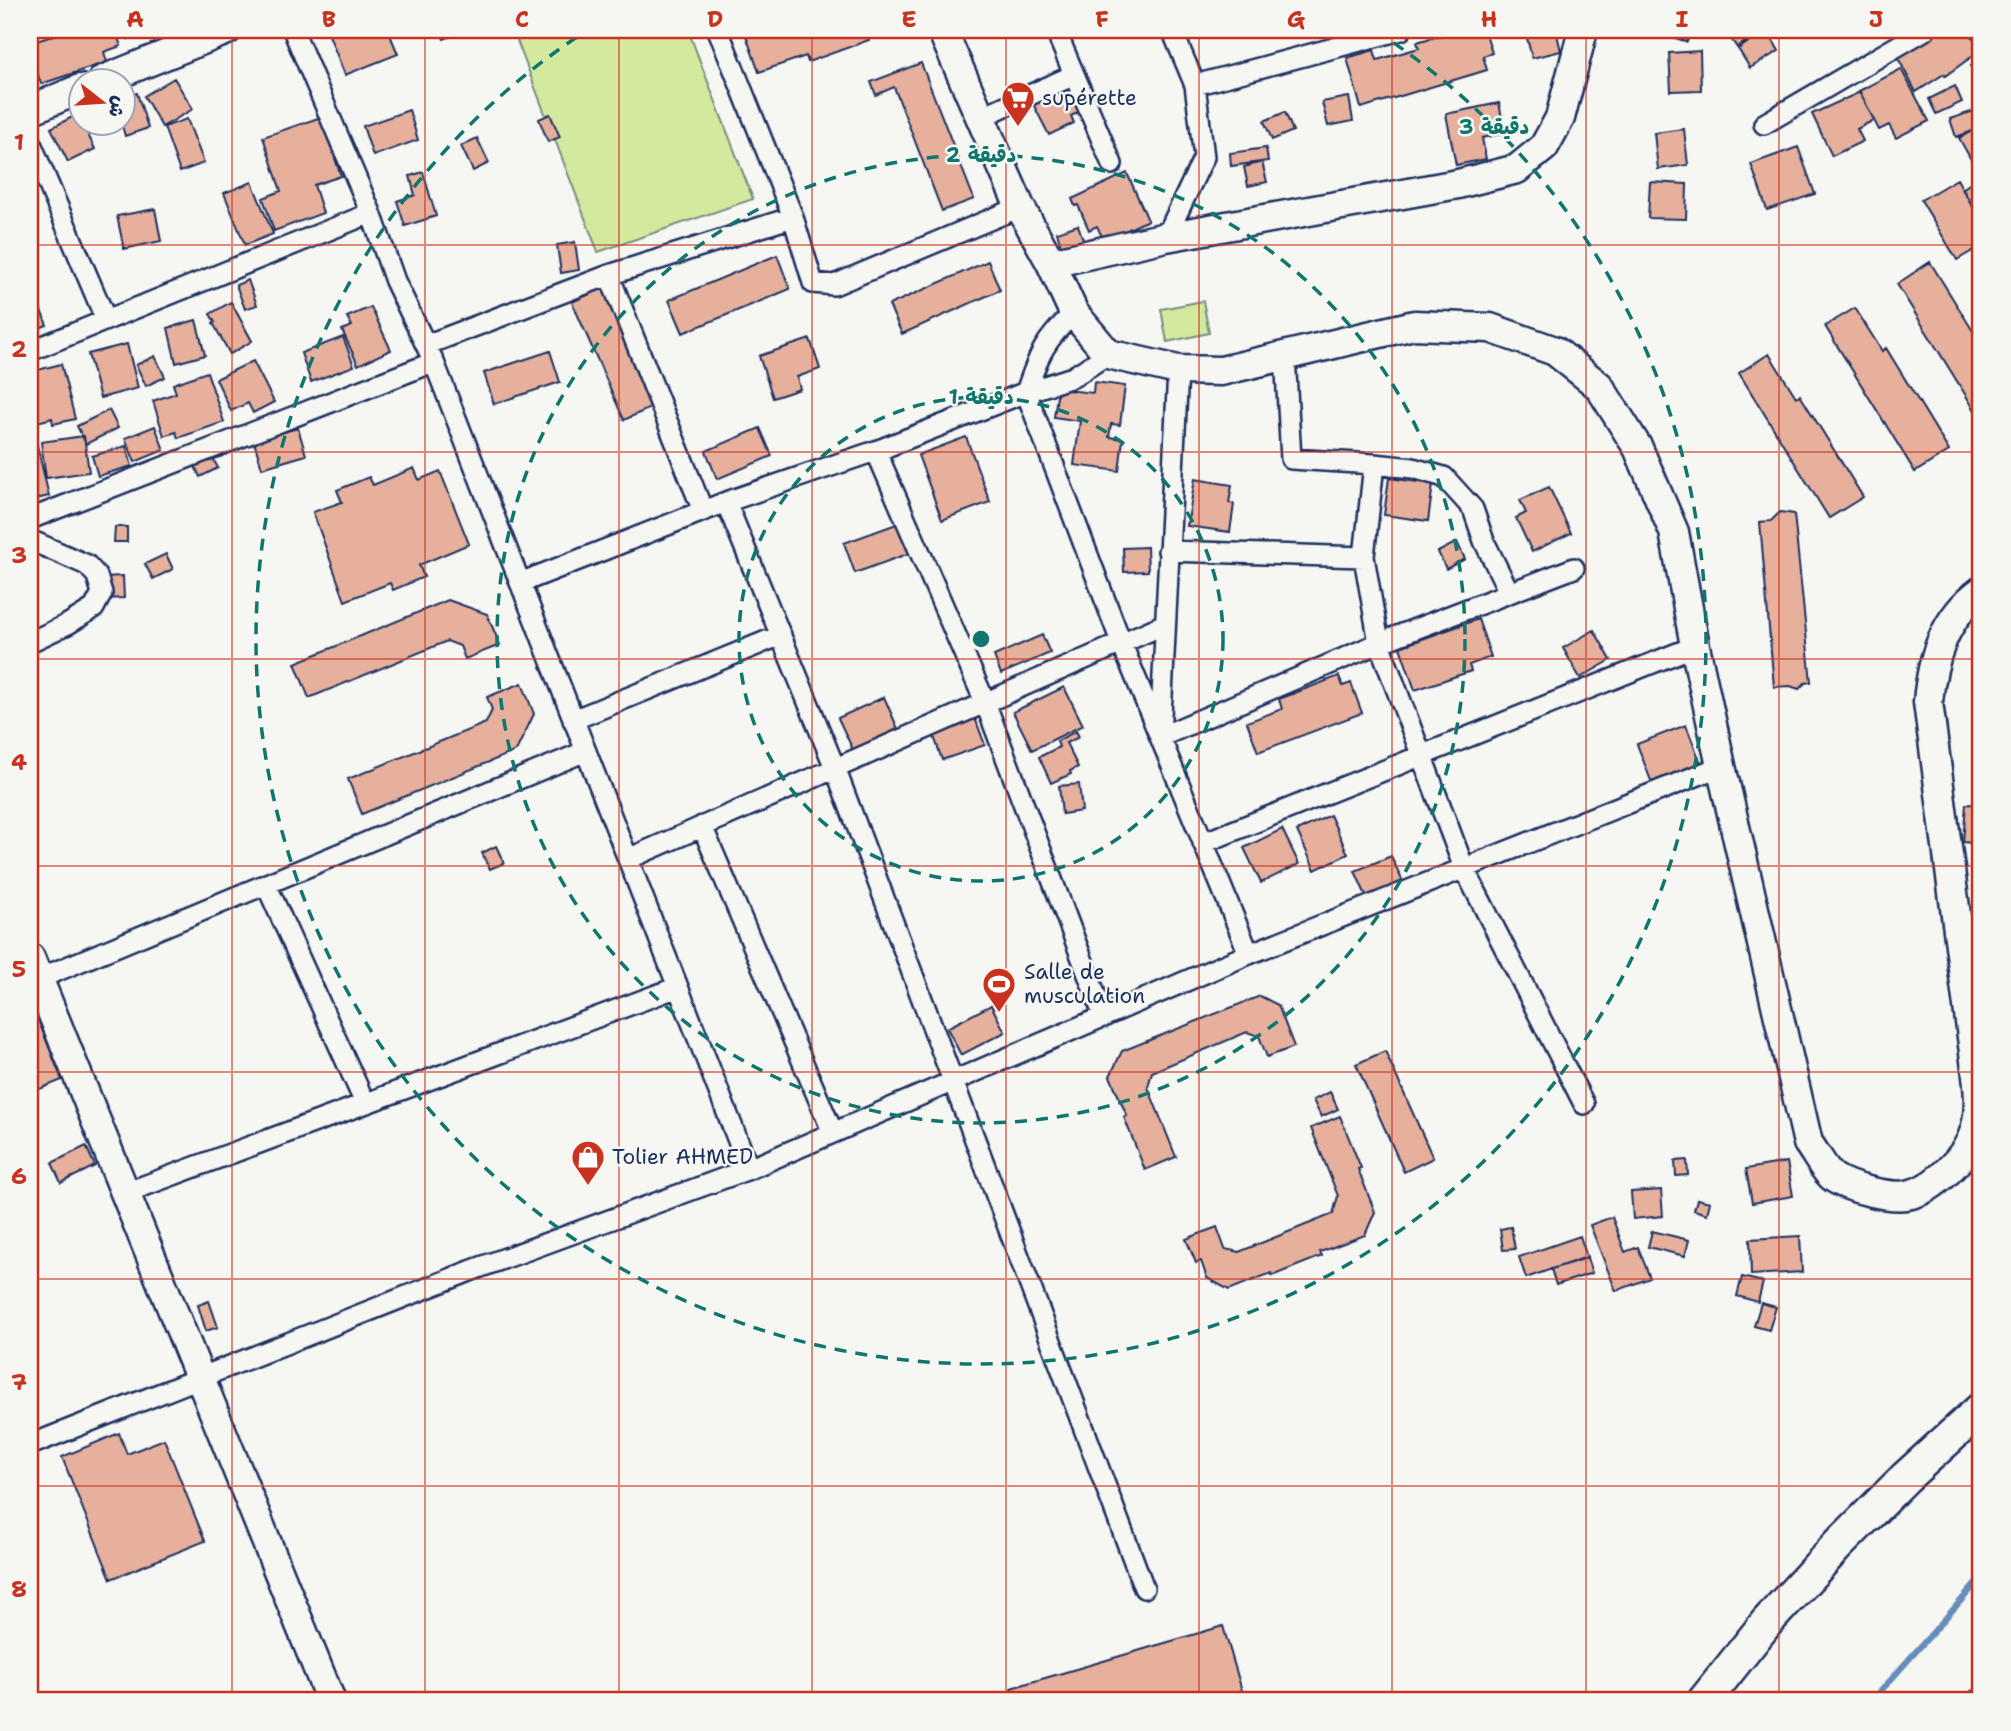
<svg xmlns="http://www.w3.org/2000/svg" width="2011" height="1731" font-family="'Shantell Sans','Playpen Sans Arabic',sans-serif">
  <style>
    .pitch { fill: #d2e99e; stroke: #768c7e; stroke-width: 2 }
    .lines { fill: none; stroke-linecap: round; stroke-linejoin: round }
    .stream { stroke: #658db9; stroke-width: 6 }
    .building { fill: #e6b09c; stroke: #1b2f5e; stroke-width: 2 }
    .street-casing { stroke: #1b2f5e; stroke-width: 24 }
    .secondary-casing { stroke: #1b2f5e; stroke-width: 33 }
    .primary-casing { stroke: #1b2f5e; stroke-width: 37 }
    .street { stroke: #f6f6f2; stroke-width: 19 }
    .secondary { stroke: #f6f6f2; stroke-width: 28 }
    .primary { stroke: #f6f6f2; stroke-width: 32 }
    .grid { fill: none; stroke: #c8321e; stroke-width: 2; stroke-opacity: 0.55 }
    .ring { fill: none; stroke: #0f766e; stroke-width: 3.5; stroke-dasharray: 12 9 }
    .labels { text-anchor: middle; stroke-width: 5; stroke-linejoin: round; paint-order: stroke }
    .poi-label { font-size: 21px; fill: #1b2f5e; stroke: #f6f6f2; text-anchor: start }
    .centre { fill: #0f766e; stroke: #f6f6f2; stroke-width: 3.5 }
    .ring-label { font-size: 21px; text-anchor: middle; font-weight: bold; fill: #0f766e; stroke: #f6f6f2; stroke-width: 5; stroke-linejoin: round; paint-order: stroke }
    .neatline { fill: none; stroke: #c8321e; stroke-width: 2.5 }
    .grid-label { font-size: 23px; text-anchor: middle; font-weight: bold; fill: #c8321e }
  </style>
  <rect width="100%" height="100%" fill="#f6f6f2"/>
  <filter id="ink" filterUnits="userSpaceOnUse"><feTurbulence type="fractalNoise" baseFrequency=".0143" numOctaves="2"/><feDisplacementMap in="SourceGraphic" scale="14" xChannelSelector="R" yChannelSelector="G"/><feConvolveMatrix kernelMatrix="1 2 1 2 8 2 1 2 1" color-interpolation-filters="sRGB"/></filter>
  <g filter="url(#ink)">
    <path class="pitch" d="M 513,30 L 688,30 L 753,199 L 598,252 Z
      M 1203,301 L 1209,333 L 1167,342 L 1161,309 Z"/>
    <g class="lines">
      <path class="stream" d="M 1872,1701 L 1981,1578"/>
    </g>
    <path class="building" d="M 61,30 L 115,30 L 121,46 L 104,52 L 107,62 L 41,84 L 30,51 L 30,43 L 55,35 L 54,32 Z
      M 124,30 L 146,30 L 147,31 L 128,39 Z
      M 327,30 L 388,30 L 398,54 L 345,75 Z
      M 440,30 L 466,30 L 444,39 Z
      M 744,30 L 774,30 L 777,38 L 792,32 L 794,36 L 810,30 L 865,30 L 869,40 L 808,62 L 806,56 L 759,72 Z
      M 1459,30 L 1485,30 L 1492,53 L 1483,56 L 1487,70 L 1361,108 L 1347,58 L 1374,50 L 1377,60 L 1419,48 L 1417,42 Z
      M 1525,30 L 1556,30 L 1561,51 L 1532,58 Z
      M 1652,30 L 1691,30 L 1687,42 Z
      M 1725,30 L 1766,30 L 1738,49 Z
      M 1765,30 L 1767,30 L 1779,51 L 1750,68 L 1737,47 Z
      M 1937,30 L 1968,30 L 1981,50 L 1945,76 L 1944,74 L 1916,92 L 1897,56 Z
      M 1700,51 L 1701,90 L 1671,91 L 1669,53 Z
      M 921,63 L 974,199 L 942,211 L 894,87 L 876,95 L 871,82 Z
      M 1981,63 L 1981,75 L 1975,77 L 1971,66 Z
      M 1901,69 L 1929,121 L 1896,138 L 1889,125 L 1879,130 L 1859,91 Z
      M 174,78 L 193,109 L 162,127 L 144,96 Z
      M 1073,79 L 1087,108 L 1071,116 L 1074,123 L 1049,135 L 1031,100 Z
      M 1955,86 L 1962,102 L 1936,114 L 1929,99 Z
      M 1860,92 L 1874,120 L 1857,129 L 1863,141 L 1832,156 L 1812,114 Z
      M 137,93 L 148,128 L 125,136 L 121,122 L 122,122 L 122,98 Z
      M 1349,97 L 1353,121 L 1328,126 L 1322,102 Z
      M 1499,103 L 1505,133 L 1482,138 L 1486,159 L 1456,165 L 1446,114 Z
      M 409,110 L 418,140 L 373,156 L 363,126 Z
      M 1977,110 L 1981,128 L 1956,137 L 1950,119 Z
      M 1285,112 L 1293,131 L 1272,140 L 1264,121 Z
      M 78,114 L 95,149 L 68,162 L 51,128 Z
      M 550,114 L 560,137 L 548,142 L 539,119 Z
      M 321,117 L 341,176 L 314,185 L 323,213 L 274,231 L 263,198 L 281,191 L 263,137 Z
      M 187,119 L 204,163 L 180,172 L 164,127 Z
      M 1981,126 L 1981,173 L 1979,174 L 1959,138 Z
      M 1684,129 L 1688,165 L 1658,169 L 1654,133 Z
      M 477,138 L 489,163 L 473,171 L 461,146 Z
      M 1798,147 L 1815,194 L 1767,210 L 1751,164 Z
      M 1266,148 L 1268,161 L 1231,166 L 1230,153 Z
      M 1262,162 L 1267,182 L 1248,186 L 1244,167 Z
      M 423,172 L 436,216 L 405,226 L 397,201 L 415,195 L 410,176 Z
      M 1127,173 L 1148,220 L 1104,241 L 1097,226 L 1089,230 L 1078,205 L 1075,206 L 1072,199 Z
      M 1957,179 L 1981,221 L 1981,246 L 1957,260 L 1921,200 Z
      M 1977,179 L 1981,185 L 1981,207 L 1976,210 L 1962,189 Z
      M 252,182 L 273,234 L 245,245 L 224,193 Z
      M 1650,182 L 1687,184 L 1686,219 L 1648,218 Z
      M 30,207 L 37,228 L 30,230 Z
      M 155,209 L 161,241 L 124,249 L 117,216 Z
      M 1078,225 L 1086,248 L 1064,255 L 1057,232 Z
      M 36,234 L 41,251 L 30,255 L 30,236 Z
      M 575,242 L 579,270 L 561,273 L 557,245 Z
      M 777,255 L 790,289 L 683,333 L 669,300 Z
      M 988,261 L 1000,290 L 902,334 L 889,305 Z
      M 1930,262 L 1981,344 L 1981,420 L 1897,284 Z
      M 248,280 L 257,305 L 245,309 L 236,285 Z
      M 30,284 L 47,325 L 30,332 Z
      M 605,287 L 657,405 L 624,420 L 572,302 Z
      M 231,302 L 252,341 L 230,354 L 213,323 L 215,322 L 210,314 Z
      M 371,307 L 391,350 L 358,365 L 342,330 L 352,326 L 347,317 Z
      M 1855,308 L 1882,351 L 1886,348 L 1949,451 L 1915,472 L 1825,326 Z
      M 196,320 L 205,355 L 176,363 L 168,328 Z
      M 343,337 L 354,366 L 311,382 L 301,353 Z
      M 810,339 L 820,369 L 797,377 L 800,389 L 773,398 L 759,356 Z
      M 127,344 L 138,388 L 100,398 L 88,354 Z
      M 550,351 L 560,382 L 494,404 L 484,373 Z
      M 1769,354 L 1796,397 L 1800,395 L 1863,497 L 1829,518 L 1739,373 Z
      M 155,356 L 165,377 L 146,386 L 136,365 Z
      M 253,361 L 274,402 L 253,413 L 248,403 L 231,411 L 216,379 Z
      M 61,364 L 75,419 L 53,424 L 52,418 L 30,424 L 30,372 Z
      M 207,372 L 224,422 L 178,438 L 176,432 L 164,436 L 153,401 L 176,393 L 173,384 Z
      M 1094,382 L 1125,386 L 1120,425 L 1111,424 L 1109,437 L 1123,439 L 1119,471 L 1074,465 L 1080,421 L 1054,417 L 1058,389 L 1093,393 Z
      M 109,410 L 118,428 L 86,444 L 77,426 Z
      M 155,426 L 164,450 L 135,462 L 125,438 Z
      M 275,428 L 276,434 L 298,428 L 306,455 L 262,468 L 252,435 Z
      M 760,428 L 772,456 L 717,479 L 706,451 Z
      M 84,436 L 89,472 L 46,478 L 41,442 Z
      M 966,437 L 990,502 L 942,520 L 918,455 Z
      M 36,441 L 49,496 L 32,500 L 30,489 L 30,443 Z
      M 126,446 L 132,466 L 98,476 L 92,456 Z
      M 209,451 L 218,468 L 200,477 L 192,460 Z
      M 414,468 L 419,480 L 440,471 L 469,544 L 419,565 L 424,577 L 393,590 L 390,583 L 345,601 L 313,512 L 342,502 L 337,490 L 369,477 L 373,485 Z
      M 1389,478 L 1433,484 L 1428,521 L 1384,515 Z
      M 1195,479 L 1232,485 L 1229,503 L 1234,504 L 1230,532 L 1187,526 Z
      M 1549,487 L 1571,533 L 1532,552 L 1516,518 L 1526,513 L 1520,500 Z
      M 1780,512 L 1794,514 L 1811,682 L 1805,683 L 1799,689 L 1790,686 L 1774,687 L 1760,522 L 1771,521 Z
      M 902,522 L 913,552 L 855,573 L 844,543 Z
      M 115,527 L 127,527 L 127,542 L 114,542 Z
      M 1457,542 L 1465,559 L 1446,569 L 1438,552 Z
      M 1147,547 L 1148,571 L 1124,572 L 1123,548 Z
      M 166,554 L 173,569 L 153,579 L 145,564 Z
      M 123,576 L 124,598 L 105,599 L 104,577 Z
      M 448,600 L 487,614 L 500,645 L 465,659 L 460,646 L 447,641 L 309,698 L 295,663 Z
      M 1478,619 L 1491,657 L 1469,665 L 1471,671 L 1415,690 L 1400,647 Z
      M 1594,630 L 1611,660 L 1580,678 L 1563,648 Z
      M 1042,635 L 1050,653 L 1001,674 L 994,656 Z
      M 1339,676 L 1343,686 L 1351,683 L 1362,713 L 1258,752 L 1247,722 L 1282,709 L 1279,699 Z
      M 522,683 L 534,714 L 516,751 L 362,814 L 348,779 L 486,723 L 492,710 L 487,697 Z
      M 1064,687 L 1083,725 L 1032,750 L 1013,712 Z
      M 884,697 L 898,729 L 853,750 L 838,718 Z
      M 975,718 L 985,745 L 942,760 L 933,733 Z
      M 1686,725 L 1702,766 L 1653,786 L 1637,744 Z
      M 1076,731 L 1079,737 L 1066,743 L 1078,767 L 1070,771 L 1071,774 L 1051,783 L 1039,757 L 1059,747 L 1057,741 Z
      M 1079,784 L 1082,811 L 1062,814 L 1059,786 Z
      M 1966,804 L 1981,805 L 1981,844 L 1963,842 Z
      M 1330,815 L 1348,854 L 1315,870 L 1297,831 Z
      M 1282,829 L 1299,864 L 1261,883 L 1244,848 Z
      M 496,846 L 504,863 L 490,869 L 482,853 Z
      M 1391,856 L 1403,882 L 1367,898 L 1355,871 Z
      M 1973,915 L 1981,915 L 1981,959 L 1975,959 Z
      M 1260,996 L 1278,1005 L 1294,1047 L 1267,1057 L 1259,1036 L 1247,1032 L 1152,1072 L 1148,1087 L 1176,1157 L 1145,1170 L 1124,1117 L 1127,1116 L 1110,1076 L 1122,1051 Z
      M 30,999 L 62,1080 L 35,1091 L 30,1079 Z
      M 991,1005 L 1005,1032 L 961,1055 L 947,1028 Z
      M 1385,1051 L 1433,1158 L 1404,1172 L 1356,1064 Z
      M 1330,1092 L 1338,1109 L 1321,1117 L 1313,1100 Z
      M 1340,1116 L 1361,1168 L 1358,1169 L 1375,1212 L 1365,1235 L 1320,1252 L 1322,1256 L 1272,1276 L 1271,1273 L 1229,1290 L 1207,1278 L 1201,1261 L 1196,1263 L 1186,1239 L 1217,1227 L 1225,1249 L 1239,1252 L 1333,1214 L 1338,1196 L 1311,1128 Z
      M 86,1146 L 95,1166 L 61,1183 L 52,1163 Z
      M 1687,1160 L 1688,1175 L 1676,1176 L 1675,1161 Z
      M 1787,1162 L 1793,1196 L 1752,1203 L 1746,1169 Z
      M 1661,1190 L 1663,1216 L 1633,1219 L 1631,1192 Z
      M 1697,1199 L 1710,1202 L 1707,1214 L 1694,1210 Z
      M 1612,1217 L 1625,1252 L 1638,1247 L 1650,1278 L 1616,1291 L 1590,1225 Z
      M 1511,1227 L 1515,1249 L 1503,1250 L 1500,1229 Z
      M 1652,1231 L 1689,1240 L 1685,1256 L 1648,1247 Z
      M 1580,1236 L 1587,1257 L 1526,1278 L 1519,1257 Z
      M 1800,1236 L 1802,1272 L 1751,1275 L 1750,1239 Z
      M 1587,1258 L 1592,1273 L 1556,1285 L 1551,1269 Z
      M 1742,1277 L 1763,1282 L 1758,1302 L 1737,1296 Z
      M 209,1301 L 218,1327 L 206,1331 L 198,1305 Z
      M 1761,1303 L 1776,1307 L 1769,1330 L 1754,1326 Z
      M 119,1433 L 127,1454 L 164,1439 L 205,1541 L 111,1579 L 62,1457 Z
      M 1223,1626 L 1245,1701 L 1014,1701 L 1011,1688 Z
      M 1972,1690 L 1981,1695 L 1981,1701 L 1966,1701 Z"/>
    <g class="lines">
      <defs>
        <path id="street" d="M 718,30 L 793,217
          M 1172,30 L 1195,85
          M 1060,41 L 1112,164
          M 981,117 L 1074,75
          M 1764,124 L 1925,30
          M 30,141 L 106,320
          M 371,213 L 395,281 L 434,362 L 749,1169
          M 1166,237 L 1204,157 L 1195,85 L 1401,30
          M 609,275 L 703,511
          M 1074,313 C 1044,341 1039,354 1026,392 L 1121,642 L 1249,954
          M 426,345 L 609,275 L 793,217 L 813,283 L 834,285 L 1020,207
          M 30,351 L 371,213 L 293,30
          M 1178,370 L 1160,737 L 1379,643 L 1574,568
          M 1374,464 L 1413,468 L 1444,477 L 1473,509 L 1484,541 L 1509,592
          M 726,502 L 835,768 L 1144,1588
          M 30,519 L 434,362
          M 30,540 L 87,565 L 97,576 L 102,593 L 94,608 L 68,624 L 30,642
          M 1168,551 L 1364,557 L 1374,464 L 1291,459 L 1285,355
          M 1364,557 L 1379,643 L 1464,868 L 1584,1104
          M 520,583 L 726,502 L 887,447
          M 573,720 L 781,635
          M 702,826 L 833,1133
          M 1203,843 L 1695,646
          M 628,859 L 1165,624
          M 266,884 L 365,1103
          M 38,979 L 586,751
          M 1104,1017 L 985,702 L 876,451 L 1026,392 L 1073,377 L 1108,354
          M 125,1193 L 678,987
          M 30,1445 L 470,1271 L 749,1169 L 1249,954 L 1721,766"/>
        <path id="secondary" d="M 942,30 L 1020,207 L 1051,263 L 1074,313 L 1108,354 L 1178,370 L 1221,371 L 1414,325 L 1490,328 L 1555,351 L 1599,386 L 1638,448 L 1674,532 L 1695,646 L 1721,766 L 1808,1143 C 1815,1152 1825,1172 1834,1178 C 1849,1188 1889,1198 1907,1195 C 1934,1190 1968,1156 1975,1130 C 1982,1107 1978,1083 1975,1060 L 1928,702 C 1932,658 1944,618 1981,591
          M 103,80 L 227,30
          M 30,110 L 80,89
          M 1051,263 L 1166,237 L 1458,184 L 1517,169 L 1544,147 L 1560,118 L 1583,30
          M 30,958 L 331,1701"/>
        <path id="primary" d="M 1704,1701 L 1767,1622 L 1837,1546 L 1905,1478 L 1981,1409"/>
      </defs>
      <use href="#street" class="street-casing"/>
      <use href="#secondary" class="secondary-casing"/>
      <use href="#primary" class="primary-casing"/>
      <use href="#street" class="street"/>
      <use href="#secondary" class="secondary"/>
      <use href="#primary" class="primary"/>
    </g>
  </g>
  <path class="grid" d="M 232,30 L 232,1701M 425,30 L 425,1701M 619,30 L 619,1701M 812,30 L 812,1701M 1006,30 L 1006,1701M 1199,30 L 1199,1701M 1392,30 L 1392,1701M 1586,30 L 1586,1701M 1779,30 L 1779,1701M 30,245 L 1981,245M 30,452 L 1981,452M 30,659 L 1981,659M 30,866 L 1981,866M 30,1072 L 1981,1072M 30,1279 L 1981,1279M 30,1486 L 1981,1486"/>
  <g class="ring">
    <circle cx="981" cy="639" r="242"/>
    <circle cx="981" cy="639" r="484"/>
    <path d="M1376 31A725 725 0 1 1 586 31"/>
  </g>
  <defs>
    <symbol id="supermarket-pin" viewBox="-11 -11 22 30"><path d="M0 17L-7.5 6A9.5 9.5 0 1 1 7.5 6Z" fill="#c8321e" stroke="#f6f6f2"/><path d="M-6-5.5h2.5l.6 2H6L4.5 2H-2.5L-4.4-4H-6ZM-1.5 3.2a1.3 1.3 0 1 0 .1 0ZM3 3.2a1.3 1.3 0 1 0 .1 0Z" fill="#fff"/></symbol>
    <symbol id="stadium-pin" viewBox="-11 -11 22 30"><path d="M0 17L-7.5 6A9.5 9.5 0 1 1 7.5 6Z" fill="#c8321e" stroke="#f6f6f2"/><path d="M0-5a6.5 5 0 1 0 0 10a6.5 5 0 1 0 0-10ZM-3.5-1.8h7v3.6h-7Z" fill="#fff"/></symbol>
    <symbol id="shop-pin" viewBox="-11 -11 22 30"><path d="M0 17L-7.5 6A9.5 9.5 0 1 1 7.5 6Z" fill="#c8321e" stroke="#f6f6f2"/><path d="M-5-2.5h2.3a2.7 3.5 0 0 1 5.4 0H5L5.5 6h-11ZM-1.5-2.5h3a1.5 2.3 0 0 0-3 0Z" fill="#fff"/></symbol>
  </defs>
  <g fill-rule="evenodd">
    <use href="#supermarket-pin" x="999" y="79" width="38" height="52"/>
    <use href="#stadium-pin" x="980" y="965" width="38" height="52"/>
    <use href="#shop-pin" x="569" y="1138" width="38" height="52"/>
  </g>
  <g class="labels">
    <g class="poi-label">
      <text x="1042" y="105">supérette</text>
      <text x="1024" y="979">Salle de<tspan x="1024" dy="24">musculation</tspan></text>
      <text x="612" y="1164">Tolier AHMED</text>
    </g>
  </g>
  <circle cx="981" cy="639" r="10" class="centre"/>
  <g class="ring-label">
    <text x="1494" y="134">3 دقيقة</text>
    <text x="981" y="162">2 دقيقة</text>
    <text x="981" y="404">1 دقيقة</text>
  </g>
  <rect width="2011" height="1731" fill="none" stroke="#f6f6f2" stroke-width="77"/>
  <g transform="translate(102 102) rotate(107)"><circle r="33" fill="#f6f6f2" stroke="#9ea6b7" stroke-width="2"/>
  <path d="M0-5L12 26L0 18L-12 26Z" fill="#c8321e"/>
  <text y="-10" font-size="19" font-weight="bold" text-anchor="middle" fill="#1b2f5e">ش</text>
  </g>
  <rect x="38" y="38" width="1934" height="1654" class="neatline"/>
  <g class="grid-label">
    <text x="135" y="27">A</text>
    <text x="329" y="27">B</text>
    <text x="522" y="27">C</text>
    <text x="715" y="27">D</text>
    <text x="909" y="27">E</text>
    <text x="1102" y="27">F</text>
    <text x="1296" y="27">G</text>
    <text x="1489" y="27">H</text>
    <text x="1682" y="27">I</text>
    <text x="1876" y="27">J</text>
    <text x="19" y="150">1</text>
    <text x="19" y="357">2</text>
    <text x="19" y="563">3</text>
    <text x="19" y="770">4</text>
    <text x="19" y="977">5</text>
    <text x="19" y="1184">6</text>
    <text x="19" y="1390">7</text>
    <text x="19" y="1597">8</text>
  </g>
</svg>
